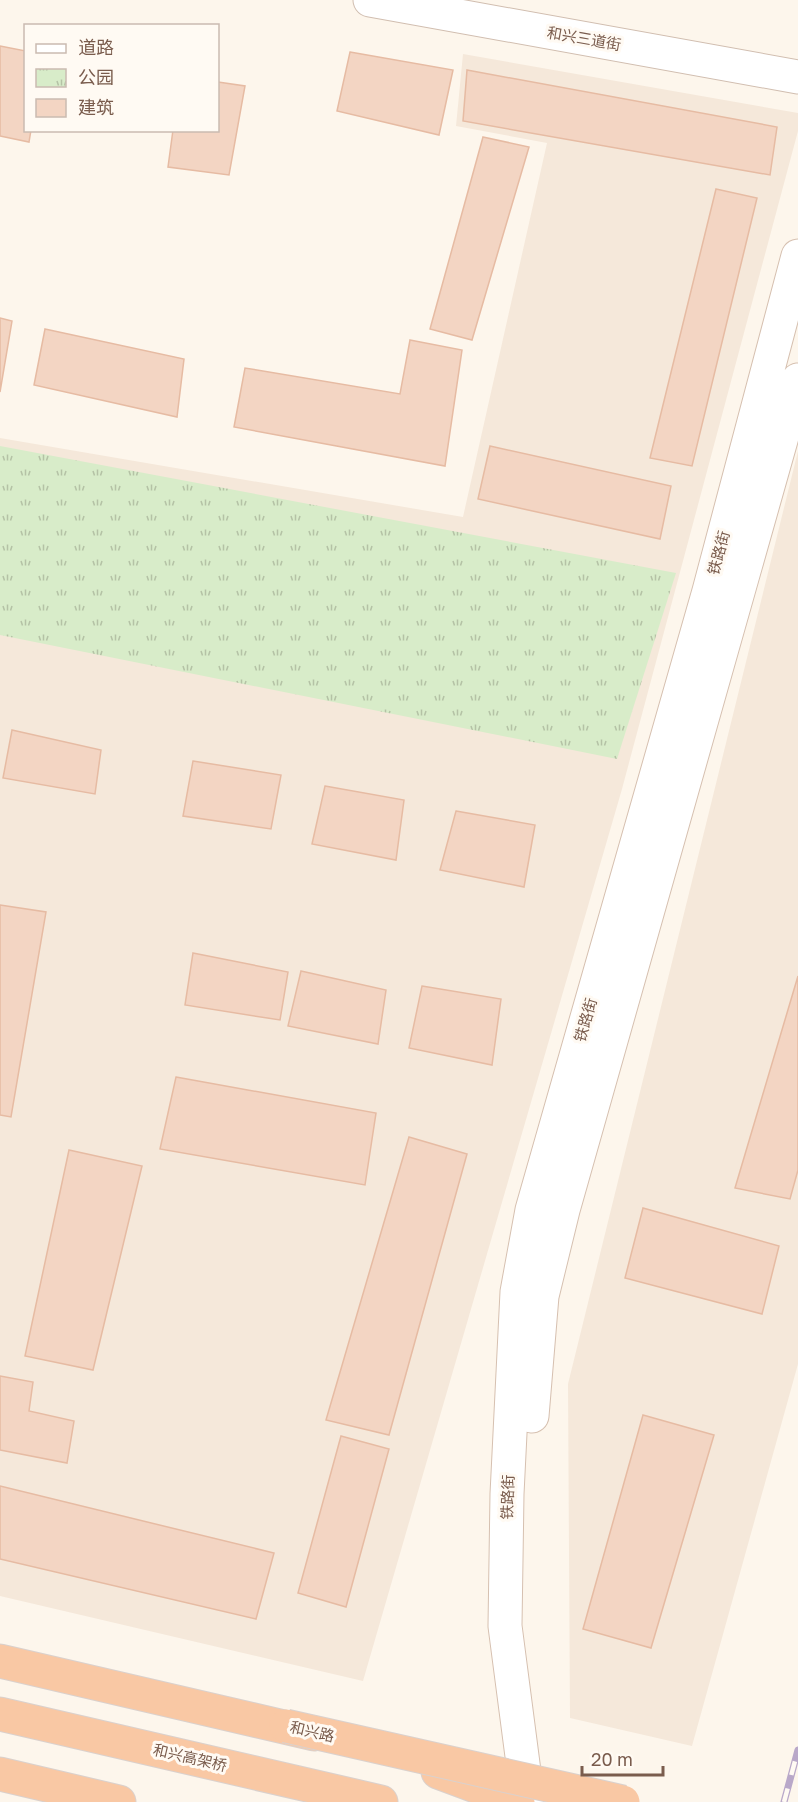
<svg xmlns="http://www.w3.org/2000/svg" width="798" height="1802" font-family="'Golos Text','Noto Sans SC',sans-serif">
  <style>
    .residential { fill: #f5e8da }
    .park { fill: url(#park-tufts) }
    .building { fill: #f3d5c3; stroke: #e6bba3; stroke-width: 1.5 }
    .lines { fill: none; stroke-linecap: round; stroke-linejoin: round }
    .tertiary-casing { stroke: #d1beb0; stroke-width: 35 }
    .secondary-casing { stroke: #d6c0b0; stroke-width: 35 }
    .trunk-casing { stroke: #dad1cd; stroke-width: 35 }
    .tertiary { stroke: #fff; stroke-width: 33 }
    .secondary { stroke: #fff; stroke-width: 33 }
    .trunk { stroke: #f9c8a4; stroke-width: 33 }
    .rail-casing { stroke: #b9a8c9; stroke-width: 7 }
    .rail { stroke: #fffaf3; stroke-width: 4.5; stroke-dasharray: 14; stroke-linecap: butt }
    .trunk-bridge-casing { stroke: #dad1cd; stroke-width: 35; stroke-linecap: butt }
    .trunk-bridge { stroke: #f9c8a4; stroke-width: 33 }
    .labels { text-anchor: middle; stroke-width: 6; stroke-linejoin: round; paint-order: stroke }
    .street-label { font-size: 15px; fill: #7a5c4d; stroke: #fffaf3 }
  </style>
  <defs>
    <pattern id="park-tufts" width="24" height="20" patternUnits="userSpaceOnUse" patternTransform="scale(1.5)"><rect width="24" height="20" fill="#d8ecc9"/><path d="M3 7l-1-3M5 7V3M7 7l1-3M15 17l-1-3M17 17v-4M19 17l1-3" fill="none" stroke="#b4c2a5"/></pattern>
  </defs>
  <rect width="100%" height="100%" fill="#fdf6ec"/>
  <path class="residential" d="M 463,54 L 798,113 L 798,131 L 622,789 L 363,1681 L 0,1596 L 0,438 L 463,517 L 547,143 L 456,126 Z
    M 798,451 L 798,1364 L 692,1746 L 570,1718 L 568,1384 Z"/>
  <path class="park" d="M 0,446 L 676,573 L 617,759 L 0,635 Z"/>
  <path class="building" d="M 0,46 L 26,51 L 26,130 L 31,130 L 29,142 L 0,136 Z
    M 350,52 L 453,70 L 439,135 L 337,111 Z
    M 467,70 L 777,127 L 770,175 L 463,121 Z
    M 218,82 L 245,86 L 229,175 L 168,167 L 173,130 L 218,130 Z
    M 483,137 L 529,147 L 472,340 L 430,329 Z
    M 716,189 L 757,198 L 692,466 L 650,458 Z
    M 0,318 L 12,321 L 0,392 Z
    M 45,329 L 184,359 L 177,417 L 34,385 Z
    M 410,340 L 462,350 L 445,466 L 234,427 L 245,368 L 400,394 Z
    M 490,446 L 671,486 L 660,539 L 478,499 Z
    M 12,730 L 101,750 L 95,794 L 3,778 Z
    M 193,761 L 281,775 L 271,829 L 183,816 Z
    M 325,786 L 404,800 L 396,860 L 312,844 Z
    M 456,811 L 535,825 L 524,887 L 440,870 Z
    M 0,905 L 46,912 L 11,1117 L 0,1115 Z
    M 193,953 L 288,972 L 280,1020 L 185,1005 Z
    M 301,971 L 386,990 L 378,1044 L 288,1026 Z
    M 798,976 L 798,1170 L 790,1199 L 735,1188 Z
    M 422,986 L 501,999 L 492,1065 L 409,1048 Z
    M 176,1077 L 376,1113 L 365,1185 L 160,1149 Z
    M 409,1137 L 467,1154 L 389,1435 L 326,1420 Z
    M 69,1150 L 142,1166 L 93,1370 L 25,1356 Z
    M 643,1208 L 779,1246 L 762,1314 L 625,1278 Z
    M 0,1376 L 33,1382 L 29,1411 L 74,1421 L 67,1463 L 0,1450 Z
    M 643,1415 L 714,1435 L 651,1648 L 583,1629 Z
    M 341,1436 L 389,1449 L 346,1607 L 298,1593 Z
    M 0,1486 L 274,1553 L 256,1619 L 0,1559 Z"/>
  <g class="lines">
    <defs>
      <path id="tertiary" d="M 370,0 L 798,77"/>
      <path id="secondary" d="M 532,1416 L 542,1296 L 563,1210 L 798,380
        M 528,1802 L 505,1626 L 507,1494 L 517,1292 L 532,1210 L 709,591 L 798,256"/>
      <path id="trunk" d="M 0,1661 L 314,1734
        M 0,1714 L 381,1802
        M 438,1772 L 518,1802
        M 0,1774 L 119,1802"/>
    </defs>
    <use href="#tertiary" class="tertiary-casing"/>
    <use href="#secondary" class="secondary-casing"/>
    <use href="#trunk" class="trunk-casing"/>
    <use href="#tertiary" class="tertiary"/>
    <use href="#secondary" class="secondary"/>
    <use href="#trunk" class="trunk"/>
    <defs>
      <path id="rail" d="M 784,1802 L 798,1750"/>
    </defs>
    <use href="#rail" class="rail-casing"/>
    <use href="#rail" class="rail"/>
    <defs>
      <path id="trunk-bridge" d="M 286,1726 L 623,1802"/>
    </defs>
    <use href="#trunk-bridge" class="trunk-bridge-casing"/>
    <use href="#trunk-bridge" class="trunk-bridge"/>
  </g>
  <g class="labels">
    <g class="street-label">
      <text transform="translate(584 39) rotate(10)" y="5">和兴三道街</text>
      <text transform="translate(719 553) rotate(-75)" y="5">铁路街</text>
      <text transform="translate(586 1020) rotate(-74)" y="5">铁路街</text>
      <text transform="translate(508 1497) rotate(-88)" y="5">铁路街</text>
      <text transform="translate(312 1732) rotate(13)" y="5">和兴路</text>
      <text transform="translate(190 1758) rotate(13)" y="5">和兴高架桥</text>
    </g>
  </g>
  <rect x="24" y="24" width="195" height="108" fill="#fffaf3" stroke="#cabbb1" stroke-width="1.5"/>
  <rect x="36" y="44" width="30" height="9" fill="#ffffff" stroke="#cabbb1" stroke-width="1.5"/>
  <text x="78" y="54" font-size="18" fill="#7a5c4d">道路</text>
  <rect x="36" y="69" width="30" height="18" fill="url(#park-tufts)" stroke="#cabbb1" stroke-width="1.5"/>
  <text x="78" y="84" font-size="18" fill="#7a5c4d">公园</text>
  <rect x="36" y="99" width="30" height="18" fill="#f3d5c3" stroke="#cabbb1" stroke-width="1.5"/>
  <text x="78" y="114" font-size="18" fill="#7a5c4d">建筑</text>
  <path d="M582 1766v9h81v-9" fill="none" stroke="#7a5c4d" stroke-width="3"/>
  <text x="591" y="1766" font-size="18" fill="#7a5c4d" stroke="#fffaf3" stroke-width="4.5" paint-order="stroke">20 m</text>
</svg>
